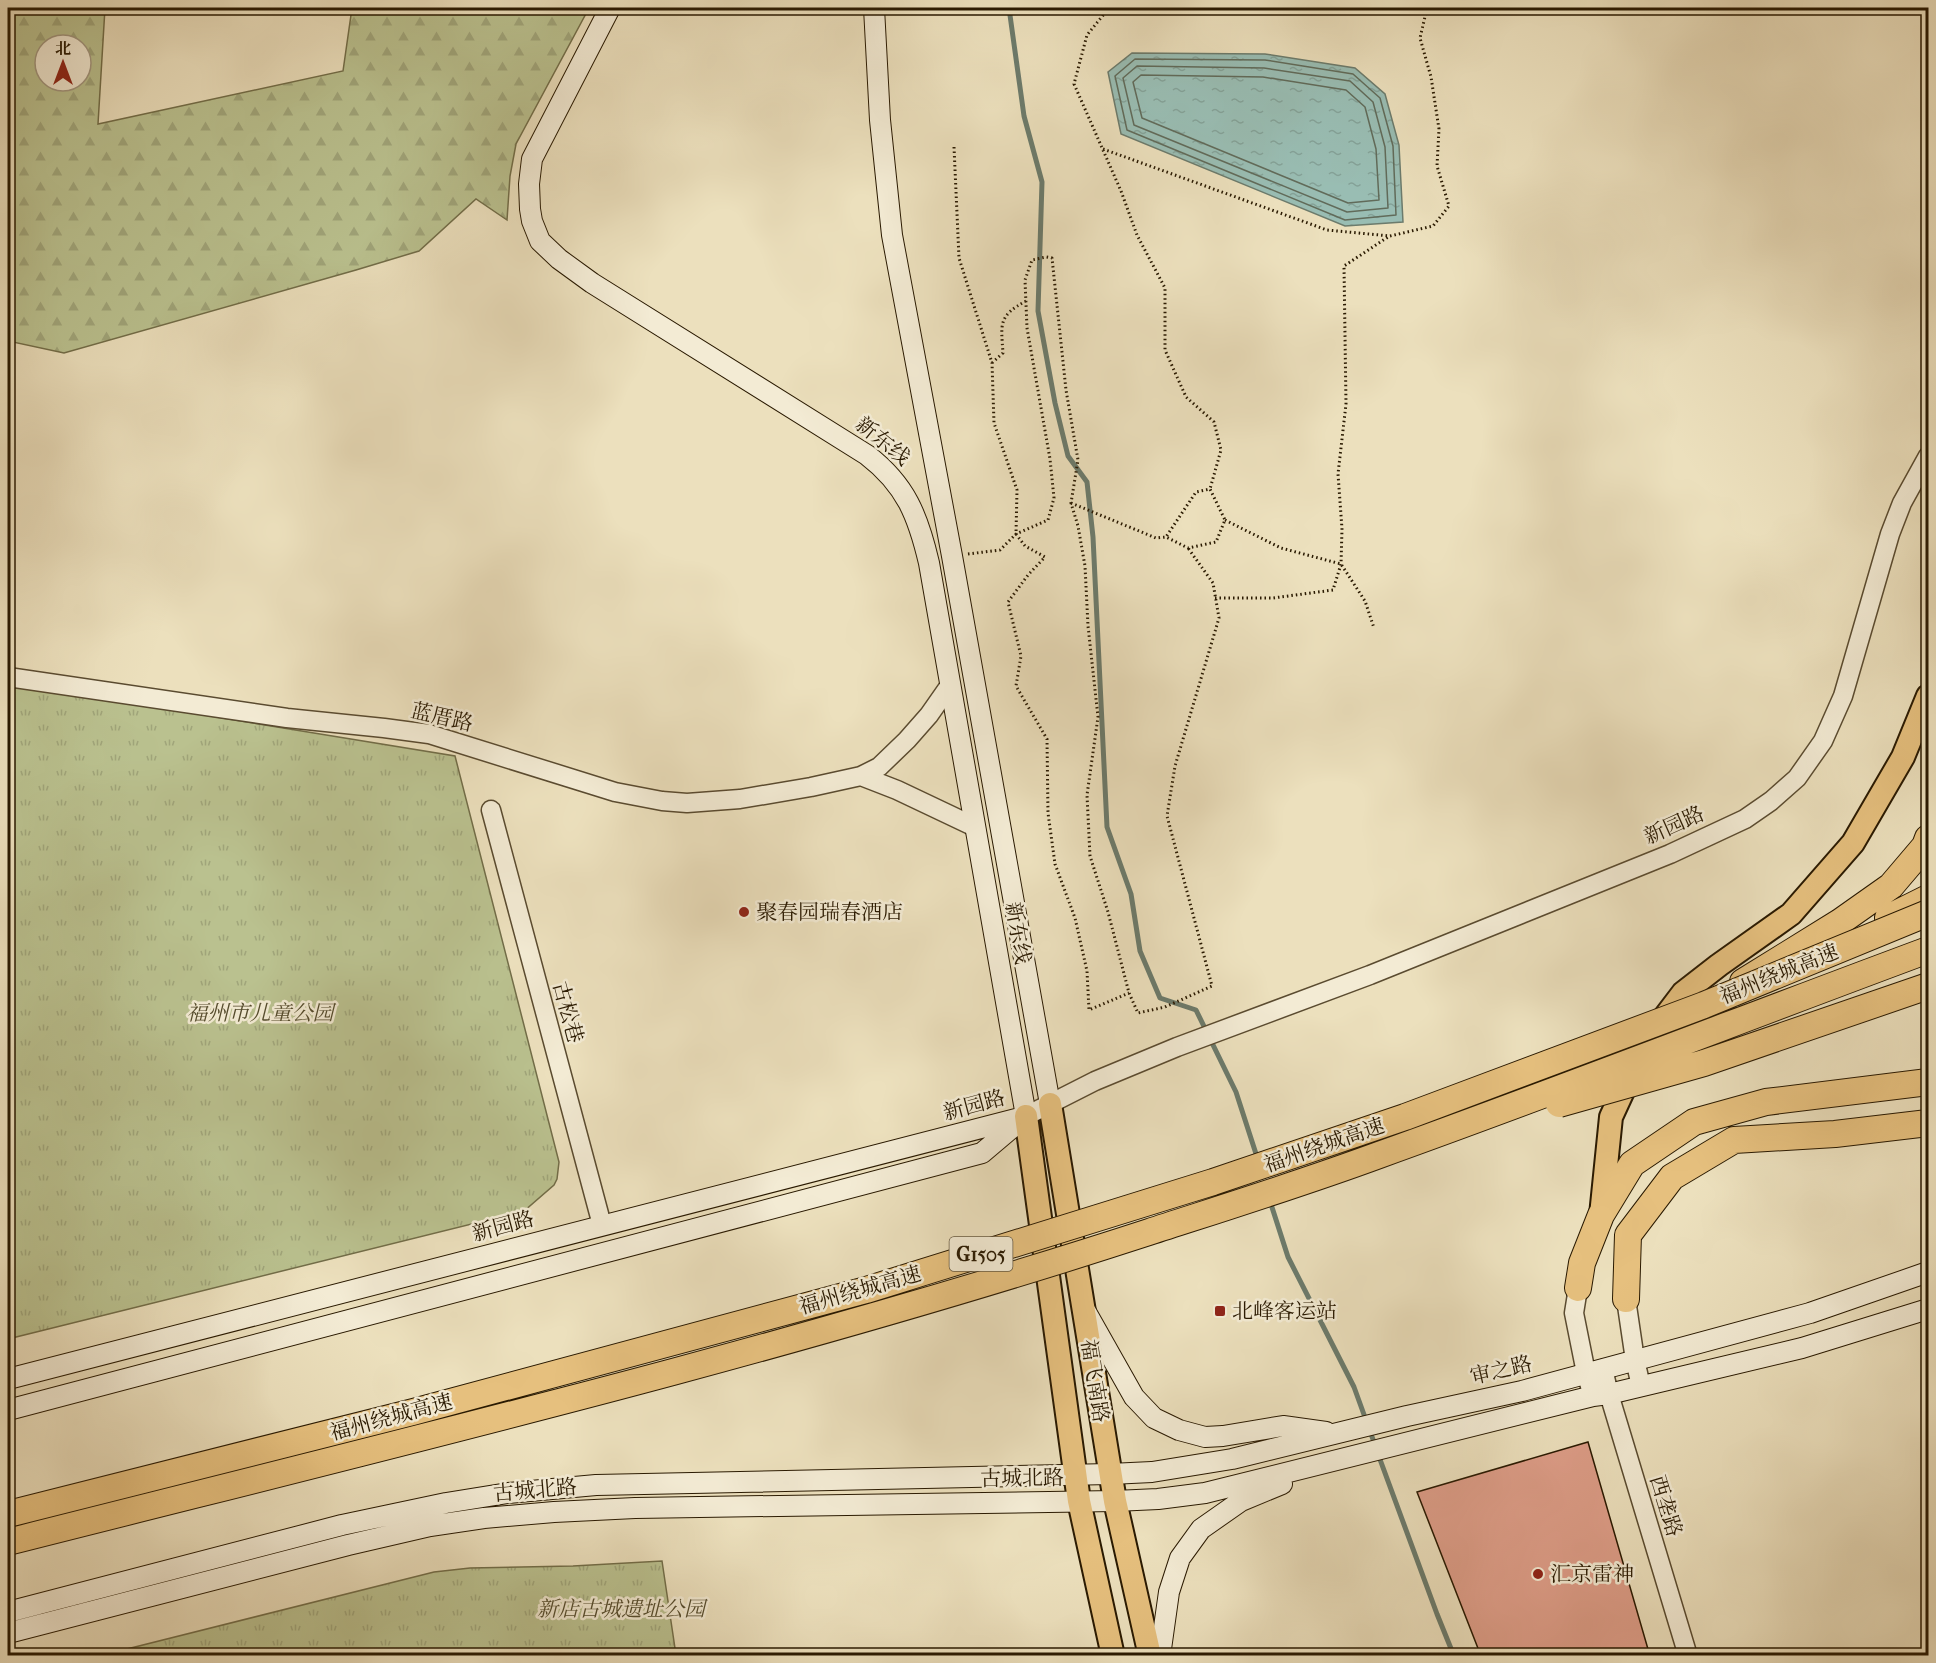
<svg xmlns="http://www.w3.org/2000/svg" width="1936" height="1663" font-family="'IM FELL French Canon','Noto Serif SC',serif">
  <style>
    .forest { fill: url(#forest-firs); stroke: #726d48; stroke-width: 1.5; fill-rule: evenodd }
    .park { fill: url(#park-tufts); stroke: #726d48; stroke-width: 1.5 }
    .water { fill: url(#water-ripples); stroke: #6c7b6c; stroke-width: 1.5 }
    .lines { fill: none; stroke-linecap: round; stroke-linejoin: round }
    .shore { stroke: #616b5a; stroke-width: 1.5 }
    .stream { stroke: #6c7b6c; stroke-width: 5 }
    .building { fill: #dd9d88; stroke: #291901; stroke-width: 1.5 }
    .tertiary-casing { stroke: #5a4b30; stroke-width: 21 }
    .secondary-casing { stroke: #291901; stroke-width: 22 }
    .primary-casing { stroke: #291901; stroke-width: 26 }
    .motorway-casing { stroke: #291901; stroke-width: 28 }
    .path { stroke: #291901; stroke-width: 3; stroke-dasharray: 1.5 3; stroke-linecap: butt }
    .tertiary { stroke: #f3ebd4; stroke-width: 18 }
    .secondary { stroke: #f3ebd4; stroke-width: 20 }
    .primary { stroke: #e6c07e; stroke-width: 22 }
    .motorway { stroke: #e6c07e; stroke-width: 26 }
    .motorway-bridge-casing { stroke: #291901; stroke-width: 28; stroke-linecap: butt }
    .motorway-bridge { stroke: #e6c07e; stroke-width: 26 }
    .poi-dot { fill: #8f2418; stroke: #f3ebd4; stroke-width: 2 }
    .labels { text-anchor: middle; stroke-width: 5; stroke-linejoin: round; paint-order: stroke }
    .shield { fill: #f3ebd4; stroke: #665840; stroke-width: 1.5 }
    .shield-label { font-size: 20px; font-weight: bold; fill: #291901 }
    .street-label { font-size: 21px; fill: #291901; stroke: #f3ebd4 }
    .poi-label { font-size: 21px; fill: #291901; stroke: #f3ebd4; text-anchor: start }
    .park-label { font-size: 21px; font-style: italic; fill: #544b2c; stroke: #f3ebd4 }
  </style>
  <defs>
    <pattern id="forest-firs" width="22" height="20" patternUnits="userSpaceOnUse" patternTransform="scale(1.5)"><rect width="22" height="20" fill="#bac18f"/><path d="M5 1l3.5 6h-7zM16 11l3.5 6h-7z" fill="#a0a57a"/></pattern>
    <pattern id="park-tufts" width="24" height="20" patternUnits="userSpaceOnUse" patternTransform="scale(1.5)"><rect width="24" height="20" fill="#bac18f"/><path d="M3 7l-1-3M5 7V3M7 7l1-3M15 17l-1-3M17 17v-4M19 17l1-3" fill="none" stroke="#a0a57a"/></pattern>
    <pattern id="water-ripples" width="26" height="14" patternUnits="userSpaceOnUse" patternTransform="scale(1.5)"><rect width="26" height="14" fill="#99bdb3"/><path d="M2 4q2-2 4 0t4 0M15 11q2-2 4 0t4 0" fill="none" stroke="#84a298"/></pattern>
  </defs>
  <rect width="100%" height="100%" fill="#ece0bd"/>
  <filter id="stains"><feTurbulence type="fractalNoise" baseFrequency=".00333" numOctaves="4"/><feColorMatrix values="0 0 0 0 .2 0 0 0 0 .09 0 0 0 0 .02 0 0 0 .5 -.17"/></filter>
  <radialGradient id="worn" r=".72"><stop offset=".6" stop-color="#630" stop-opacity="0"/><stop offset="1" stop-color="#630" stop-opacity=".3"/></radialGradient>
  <path class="forest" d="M 8,8 L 105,8 L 98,124 L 343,71 L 352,8 L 589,8 L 516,144 L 510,176 L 507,220 L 476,199 L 419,251 L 356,270 L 64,353 L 8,341 ZM 45,45 L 81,45 L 81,81 L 45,81 Z"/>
  <path class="park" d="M 8,683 L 455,756 L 559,1162 L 557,1179 L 554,1185 L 524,1211 L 8,1339 Z
    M 662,1561 L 676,1655 L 103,1655 L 434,1572 L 470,1568 L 573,1566 Z"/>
  <path class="water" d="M 1132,53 L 1265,54 L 1355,68 L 1385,94 L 1399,145 L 1403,222 L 1345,226 L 1121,134 L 1108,72 Z"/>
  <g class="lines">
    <path class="shore" d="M 1135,59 L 1265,60 L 1353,74 L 1380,98 L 1393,146 L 1396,215 L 1345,220 L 1127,130 L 1115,76 Z
      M 1137,66 L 1264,68 L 1350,81 L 1373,102 L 1385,147 L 1388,208 L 1347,212 L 1134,125 L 1123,78 Z
      M 1141,75 L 1263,77 L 1346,90 L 1365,107 L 1376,149 L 1379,200 L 1348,203 L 1142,118 L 1133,82 Z"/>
    <path class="stream" d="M 1009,8 L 1024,116 L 1042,182 L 1038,311 L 1055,403 L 1068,456 L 1087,482 L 1093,537 L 1107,827 L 1131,894 L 1140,951 L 1160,998 L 1196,1010 L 1236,1092 L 1258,1160
      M 1270,1201 L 1288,1257 L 1354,1387 L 1375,1445
      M 1378,1454 L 1437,1614 L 1454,1656"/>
  </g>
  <path class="building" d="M 1588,1442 L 1650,1656 L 1481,1656 L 1417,1492 Z"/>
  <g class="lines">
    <defs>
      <path id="tertiary" d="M 8,677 L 287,718 L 384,728 L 429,734 L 615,792 L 662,801 L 687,803 L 740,799 L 811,787 L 861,776 L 879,767 L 907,740 L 929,715 L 950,685
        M 861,776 L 897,790 L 975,827
        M 491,810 L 602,1225
        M 1026,1116 L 1095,1081 L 1177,1047 L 1370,975 L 1670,854 L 1745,819 L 1771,801 L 1797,778 L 1823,741 L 1843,696 L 1890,534 L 1902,503 L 1928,456
        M 1578,1288 L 1574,1313 L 1586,1373 L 1593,1396
        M 1626,1299 L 1635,1360 L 1641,1386
        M 1603,1369 L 1609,1394 L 1688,1656"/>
      <path id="secondary" d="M 610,8 L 532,159 L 529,184 L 530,209 L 532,221 L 540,241 L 559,259 L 592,283 L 867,455 C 906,485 918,516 929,563 L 1026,1116
        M 874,8 L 880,120 L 892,235 L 952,556 L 1050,1104
        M 1086,1312 L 1134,1397 L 1154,1418 L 1179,1430 L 1205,1437 L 1223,1436 L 1283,1426 L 1326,1432
        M 8,1379 L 1020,1118
        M 8,1410 L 982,1153 L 1026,1116
        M 8,1612 L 342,1525 L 446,1503 L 508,1493 L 596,1485 L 1110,1474 L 1152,1472 L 1232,1459 L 1407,1416 L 1522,1391 L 1810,1313 L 1928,1272
        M 8,1633 L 348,1545 L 430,1526 L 484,1518 L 554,1512 L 635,1508 L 1115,1501 L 1158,1499 L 1205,1493 L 1593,1396 L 1609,1394 L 1802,1348 L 1928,1309
        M 1160,1656 L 1169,1592 L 1180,1558 L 1201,1529 L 1241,1501 L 1282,1484"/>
      <path id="primary" d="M 1050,1104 L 1115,1501 L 1150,1656
        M 1026,1116 L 1079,1501 L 1113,1656
        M 1601,1215 L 1611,1117 L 1645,1043 L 1683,993 L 1719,965 L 1791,914 L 1853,843 L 1903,757 L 1928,696"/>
      <path id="motorway" d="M 1888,918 L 1928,898
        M 1743,982 L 1840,922 L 1891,886 L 1925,846 L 1928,838
        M 1578,1288 L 1582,1263 L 1601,1215 L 1632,1164 L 1694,1122 L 1766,1102 L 1928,1082
        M 1626,1299 L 1628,1235 L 1672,1177 L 1734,1140 L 1835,1134 L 1928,1123"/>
    </defs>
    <use href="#tertiary" class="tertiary-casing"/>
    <use href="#secondary" class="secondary-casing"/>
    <use href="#primary" class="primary-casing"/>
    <use href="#motorway" class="motorway-casing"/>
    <path class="path" d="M 1109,8 L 1087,35 L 1074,84 L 1121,191 L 1137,235 L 1165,288 L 1165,350 L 1186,397 L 1214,422 L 1221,450 L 1210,489
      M 954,147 L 959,258 L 992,363 L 994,423 L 1017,490 L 1016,534 L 1025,546 L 1045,557 L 1028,575 L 1008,602 L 1021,656 L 1016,686 L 1047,739 L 1048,813 L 1055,864 L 1075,918 L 1087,971 L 1089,1010 L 1129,993
      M 1103,149 L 1327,230 L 1390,236 L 1433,226 L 1449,206 L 1437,166 L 1439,129 L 1431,77 L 1420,38 L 1427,8
      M 992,363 L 1003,353 C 1001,324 998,316 1026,301
      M 1071,503 L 1156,538 L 1166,537 L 1188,548 L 1216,542 L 1225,520 L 1210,489 L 1196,492 L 1166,537
      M 1225,520 L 1281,548 L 1341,564 L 1365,601 L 1374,628
      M 968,554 L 1000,550 L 1016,534 L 1048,520 L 1054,498 L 1050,459 L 1027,328 L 1025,280 L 1032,260 L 1046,257 L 1052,258 L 1066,390 L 1078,460 L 1071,503 L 1078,526 L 1085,566 L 1088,626 L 1098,717 L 1087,795 L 1090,856 L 1108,912 L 1129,993 L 1138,1013 L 1165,1007 L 1212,986 L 1167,816 L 1175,766 L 1219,618 L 1213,583 L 1188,548
      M 1215,598 L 1273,598 L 1333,590 L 1341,564 L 1342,529 L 1338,474 L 1346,404 L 1344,266 L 1388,237"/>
    <use href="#tertiary" class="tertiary"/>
    <use href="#secondary" class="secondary"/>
    <use href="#primary" class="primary"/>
    <use href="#motorway" class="motorway"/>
    <defs>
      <path id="motorway-bridge" d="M 1559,1104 L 1704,1063 L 1928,986
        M 8,1514 L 413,1412 L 866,1290 L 1213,1182 L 1405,1117 L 1704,1005 L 1928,913
        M 8,1542 C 390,1445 774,1354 1149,1232 C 1226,1207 1303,1183 1379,1155 C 1563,1089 1745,1018 1928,950"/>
    </defs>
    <use href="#motorway-bridge" class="motorway-bridge-casing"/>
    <use href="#motorway-bridge" class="motorway-bridge"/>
  </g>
  <g class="poi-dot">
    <circle cx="744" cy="912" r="6"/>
    <rect x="1214" y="1305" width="12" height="12" rx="3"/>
    <circle cx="1538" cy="1574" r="6"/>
  </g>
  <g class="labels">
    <rect class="shield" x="949.5" y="1237" width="63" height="34" rx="4.5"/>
    <g class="shield-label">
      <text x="981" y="1261">G1505</text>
    </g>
    <g class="street-label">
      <text transform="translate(883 441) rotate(39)" y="7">新东线</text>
      <text transform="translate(442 717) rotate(13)" y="7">蓝厝路</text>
      <text transform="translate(1674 825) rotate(-24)" y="7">新园路</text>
      <text transform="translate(1018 933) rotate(80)" y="7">新东线</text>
      <text transform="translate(1779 974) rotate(-22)" y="7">福州绕城高速</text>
      <text transform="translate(568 1012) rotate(75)" y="7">古松巷</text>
      <text transform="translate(974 1105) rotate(-15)" y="7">新园路</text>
      <text transform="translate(1324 1145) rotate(-19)" y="7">福州绕城高速</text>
      <text transform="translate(503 1226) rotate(-15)" y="7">新园路</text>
      <text transform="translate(860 1290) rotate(-16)" y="7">福州绕城高速</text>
      <text transform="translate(1501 1370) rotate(-13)" y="7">审之路</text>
      <text transform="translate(1095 1381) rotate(81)" y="7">福飞南路</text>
      <text transform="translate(391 1417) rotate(-15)" y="7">福州绕城高速</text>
      <text transform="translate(1022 1478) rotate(-1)" y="7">古城北路</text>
      <text transform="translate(535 1490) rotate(-5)" y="7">古城北路</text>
      <text transform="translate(1666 1506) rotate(73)" y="7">西垄路</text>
    </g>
    <g class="poi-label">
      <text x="756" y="919">聚春园瑞春酒店</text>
      <text x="1232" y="1318">北峰客运站</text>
      <text x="1550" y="1581">汇京雷神</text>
    </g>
    <g class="park-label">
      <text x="260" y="1020">福州市儿童公园</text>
      <text x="621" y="1616">新店古城遗址公园</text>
    </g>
  </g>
  <rect width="1936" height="1663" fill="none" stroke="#ece0bd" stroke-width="30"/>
  <rect x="9" y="9" width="1918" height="1645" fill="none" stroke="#291901" stroke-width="3"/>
  <rect x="15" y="15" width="1906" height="1633" fill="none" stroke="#291901" stroke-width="1.5"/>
  <g transform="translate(63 63)"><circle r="28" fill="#f3ebd4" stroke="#a29780" stroke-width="1.5"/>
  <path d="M0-4.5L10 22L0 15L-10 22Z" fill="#8f2418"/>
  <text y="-9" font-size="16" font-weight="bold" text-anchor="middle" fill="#291901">北</text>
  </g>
  <rect width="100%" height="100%" filter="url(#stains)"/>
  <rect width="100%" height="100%" fill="url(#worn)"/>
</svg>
